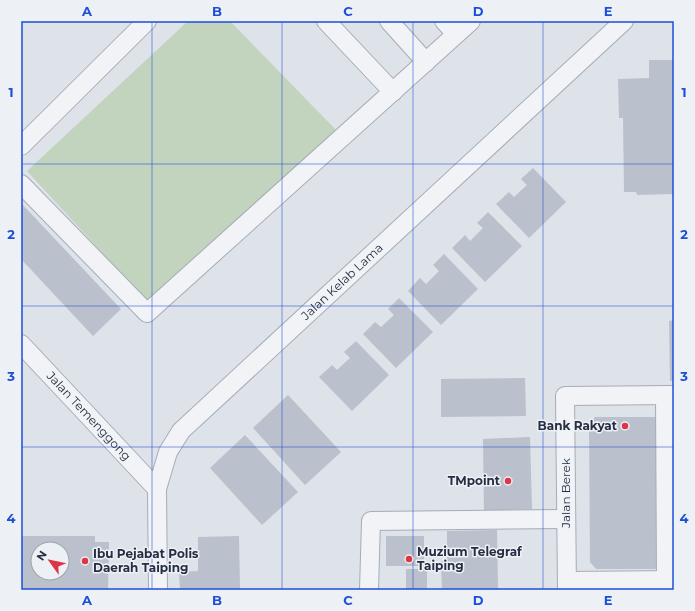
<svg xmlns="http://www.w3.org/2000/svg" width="695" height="611" font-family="Montserrat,sans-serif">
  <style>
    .green { fill: #c2d4be }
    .building { fill: #bac0cc; fill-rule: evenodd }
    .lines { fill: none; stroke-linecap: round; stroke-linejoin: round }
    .minor-casing { stroke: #a6acb7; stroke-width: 20 }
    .minor { stroke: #f1f3f7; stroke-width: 18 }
    .grid { fill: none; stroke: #1d4ed8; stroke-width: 1; stroke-opacity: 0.55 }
    .poi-dot { fill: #dd3446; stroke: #edf1f6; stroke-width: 1.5 }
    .labels { text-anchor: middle; stroke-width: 3; stroke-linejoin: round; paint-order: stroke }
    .street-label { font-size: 12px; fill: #252e42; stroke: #edf1f6 }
    .poi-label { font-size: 12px; font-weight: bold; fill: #252e42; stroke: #edf1f6; text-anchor: end }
    .neatline { fill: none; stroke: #1d4ed8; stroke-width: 1.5 }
    .grid-label { font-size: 13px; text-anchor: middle; font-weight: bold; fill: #1d4ed8 }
  </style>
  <rect width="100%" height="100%" fill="#dee2e9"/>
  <path class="green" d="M 188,21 L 230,21 L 337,131 L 150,305 L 27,171 Z"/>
  <path class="building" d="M 649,60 L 674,60 L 674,194 L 637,195 L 636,192 L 624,192 L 623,118 L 619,118 L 618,79 L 649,78 Z
    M 533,168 L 566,202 L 529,238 L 496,204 L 509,192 L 514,197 L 527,185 L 521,179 Z
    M 21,203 L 121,309 L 93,336 L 21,259 Z
    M 488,212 L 522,246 L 485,282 L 452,248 L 465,235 L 470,241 L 483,228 L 477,223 Z
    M 444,254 L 478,289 L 441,325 L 408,291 L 420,278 L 426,284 L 439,271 L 433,265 Z
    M 399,298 L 433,332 L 396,368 L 363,334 L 375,322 L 381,327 L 394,315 L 388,309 Z
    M 674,320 L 674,381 L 670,381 L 669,321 Z
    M 356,341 L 389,375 L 352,411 L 319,377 L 332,365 L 337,370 L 350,358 L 344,352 Z
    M 525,378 L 526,416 L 441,417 L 441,379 Z
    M 288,395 L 341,452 L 305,485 L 253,428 Z
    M 595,417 L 656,417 L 657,569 L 596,569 L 590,562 L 589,425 Z
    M 245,435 L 298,492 L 262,525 L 210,468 Z
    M 530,437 L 532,509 L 484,511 L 483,439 Z
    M 497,530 L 498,590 L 442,590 L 441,561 L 447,561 L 447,531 Z
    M 21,536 L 95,536 L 95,542 L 109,542 L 108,590 L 21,590 ZM 38,549 L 62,549 L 62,573 L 38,573 Z
    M 239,536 L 240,590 L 180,590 L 179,572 L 198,571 L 198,537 Z
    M 386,536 L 424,536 L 424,566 L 386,566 Z
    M 406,569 L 427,569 L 427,590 L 406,590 Z"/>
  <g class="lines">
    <defs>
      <g id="minor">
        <path d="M 326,21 L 393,92"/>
        <path d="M 389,21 L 426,62"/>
        <path d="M 444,21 L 456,34"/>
        <path d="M 21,146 L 147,21"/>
        <path d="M 21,184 L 147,313 L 471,21"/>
        <path id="s1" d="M 21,344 L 157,489"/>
        <path d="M 665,395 L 666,580"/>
        <path d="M 567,581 L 674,580"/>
        <path id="s2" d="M 158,590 L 157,489 L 168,452 L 181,431 L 624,21"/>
        <path d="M 369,590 L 371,521 L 566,519"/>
        <path d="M 567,590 L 565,396 L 674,395"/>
      </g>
    </defs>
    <use href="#minor" class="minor-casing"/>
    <use href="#minor" class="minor"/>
  </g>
  <path class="grid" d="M 152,21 L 152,590M 282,21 L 282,590M 413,21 L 413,590M 543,21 L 543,590M 21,164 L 674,164M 21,306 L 674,306M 21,447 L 674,447"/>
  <g class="poi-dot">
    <circle cx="625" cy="426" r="4"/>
    <circle cx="508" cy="481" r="4"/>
    <circle cx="409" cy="559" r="4"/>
    <circle cx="85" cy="561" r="4"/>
  </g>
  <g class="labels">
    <g class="street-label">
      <text dy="4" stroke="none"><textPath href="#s2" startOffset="384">Jalan Kelab Lama</textPath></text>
      <text dy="4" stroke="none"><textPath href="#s1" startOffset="99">Jalan Temenggong</textPath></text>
      <text transform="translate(566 493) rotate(-90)" y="4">Jalan Berek</text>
    </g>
    <g class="poi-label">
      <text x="617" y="430">Bank Rakyat</text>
      <text x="500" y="485">TMpoint</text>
      <text x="417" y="556" text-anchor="start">Muzium Telegraf<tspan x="417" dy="14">Taiping</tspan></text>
      <text x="93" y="558" text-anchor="start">Ibu Pejabat Polis<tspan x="93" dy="14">Daerah Taiping</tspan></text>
    </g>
  </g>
  <rect width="695" height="611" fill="none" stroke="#edf1f6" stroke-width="44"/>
  <g transform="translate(50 561) rotate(303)"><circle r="19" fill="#edf1f6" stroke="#9da3ae"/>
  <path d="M0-3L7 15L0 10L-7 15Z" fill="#dd3446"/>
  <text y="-6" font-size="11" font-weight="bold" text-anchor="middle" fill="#252e42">N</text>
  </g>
  <rect x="22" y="22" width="651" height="567" class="neatline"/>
  <g class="grid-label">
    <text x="87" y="16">A</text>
    <text x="217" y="16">B</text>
    <text x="348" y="16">C</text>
    <text x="478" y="16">D</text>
    <text x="608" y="16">E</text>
    <text x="11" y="97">1</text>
    <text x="684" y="97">1</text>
    <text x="11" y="239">2</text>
    <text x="684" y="239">2</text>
    <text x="11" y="381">3</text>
    <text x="684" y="381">3</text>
    <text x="11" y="523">4</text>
    <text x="684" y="523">4</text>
    <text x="87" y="605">A</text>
    <text x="217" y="605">B</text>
    <text x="348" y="605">C</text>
    <text x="478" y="605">D</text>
    <text x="608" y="605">E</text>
  </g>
</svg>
